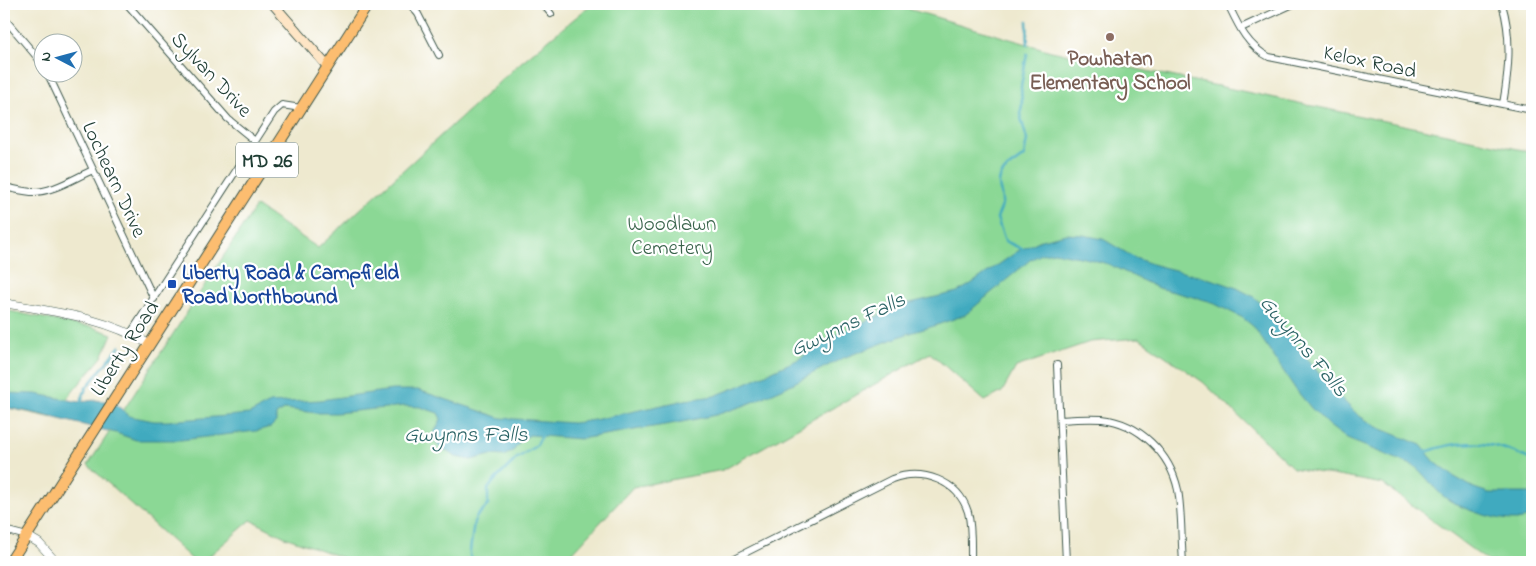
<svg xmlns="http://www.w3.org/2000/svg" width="1536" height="566" font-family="'Indie Flower',sans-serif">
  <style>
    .green { fill: #8bd895; stroke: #558a64 }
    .water { fill: #3faabf; stroke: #2f747a }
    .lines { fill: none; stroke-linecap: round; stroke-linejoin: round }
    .stream { stroke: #3faabf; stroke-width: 2.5 }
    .minor-casing { stroke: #3e574b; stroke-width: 8 }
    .tertiary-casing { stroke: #3e574b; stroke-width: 9 }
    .secondary-casing { stroke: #3e574b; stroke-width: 11 }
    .primary-casing { stroke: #3e574b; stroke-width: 12 }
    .minor { stroke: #fff; stroke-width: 6 }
    .tertiary { stroke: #fff; stroke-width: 8 }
    .secondary { stroke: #fee5c5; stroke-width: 9 }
    .primary { stroke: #fcbd6f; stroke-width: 10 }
    .education-dot { fill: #8d6e63; stroke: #fff; stroke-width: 2 }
    .transit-dot { fill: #1a4fb4; stroke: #fff; stroke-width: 2 }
    .labels { text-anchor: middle; stroke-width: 4.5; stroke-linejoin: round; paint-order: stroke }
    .shield { fill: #fff; stroke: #627771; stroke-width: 1 }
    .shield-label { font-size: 20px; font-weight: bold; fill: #1f3d34 }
    .education-label { font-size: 21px; font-weight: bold; fill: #785e54; stroke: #fff }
    .street-label { font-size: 21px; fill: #1f3d34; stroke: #fff }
    .park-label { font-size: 21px; fill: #3a644c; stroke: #fff }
    .transit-label { font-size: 21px; font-weight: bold; fill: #164399; stroke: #fff; text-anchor: start }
    .water-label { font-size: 22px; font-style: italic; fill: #2a6365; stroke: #fff }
  </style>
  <rect width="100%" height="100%" fill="#fff"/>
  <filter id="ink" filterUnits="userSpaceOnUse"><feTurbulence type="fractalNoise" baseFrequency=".02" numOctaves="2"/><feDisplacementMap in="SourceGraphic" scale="10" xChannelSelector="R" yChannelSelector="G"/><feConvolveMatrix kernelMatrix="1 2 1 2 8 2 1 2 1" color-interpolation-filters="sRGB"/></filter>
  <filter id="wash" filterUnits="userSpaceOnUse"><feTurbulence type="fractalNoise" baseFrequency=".0096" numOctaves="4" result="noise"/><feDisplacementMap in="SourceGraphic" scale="20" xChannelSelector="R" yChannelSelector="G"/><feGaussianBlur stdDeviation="1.12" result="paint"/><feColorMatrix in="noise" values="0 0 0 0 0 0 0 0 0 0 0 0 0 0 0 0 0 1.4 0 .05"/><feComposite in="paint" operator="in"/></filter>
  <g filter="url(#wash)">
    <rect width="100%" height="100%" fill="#eee9cf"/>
    <path class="green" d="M 592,4 L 891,4 L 1051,51 L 1532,152 L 1532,562 L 1489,562 L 1383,484 L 1293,468 L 1203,382 L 1139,338 L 1090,342 L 1016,367 L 1002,392 L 985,401 L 930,353 L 723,470 L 633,487 L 564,562 L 354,562 L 285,537 L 251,520 L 202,562 L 195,562 L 88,465 L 256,206 L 318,248 L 519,64 Z
      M 4,310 L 83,326 L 89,326 L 112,334 L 102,357 L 69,396 L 53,418 L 4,407 Z"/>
    <path class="water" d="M 1066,234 L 1083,235 L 1103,239 L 1135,258 L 1155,265 L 1214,280 L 1237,288 L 1254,297 L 1268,310 L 1330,387 L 1358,415 L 1377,427 L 1421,445 L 1435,462 L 1453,476 L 1474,488 L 1489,493 L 1532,493 L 1532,517 C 1527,518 1522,519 1517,520 C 1497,521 1459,509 1443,496 C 1432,487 1425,474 1414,466 L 1347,439 L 1328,425 L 1312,409 L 1296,390 L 1254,327 L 1243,318 L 1209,301 L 1158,288 L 1108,264 L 1089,259 L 1054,252 L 1042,254 L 1030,260 L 965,315 L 934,326 L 907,334 L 843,358 L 782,389 L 743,406 L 716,415 L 677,423 L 580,439 L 530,435 L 522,439 L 514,450 L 504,456 L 491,455 L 471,460 L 456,457 L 439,447 L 434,438 L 434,433 L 441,419 L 438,413 L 420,407 L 405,406 L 336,413 L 316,413 L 285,409 L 276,415 L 276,422 L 271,427 L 256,431 L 181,440 L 136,440 L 116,433 L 39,414 L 4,407 L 4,393 L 36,394 L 80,402 L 95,400 L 104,401 L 117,405 L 129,416 L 154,421 L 168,421 L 249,414 L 270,403 L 320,400 L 392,390 L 418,390 L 501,418 L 573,423 L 594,420 L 685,400 L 714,396 L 737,387 L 799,359 L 832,337 L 859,324 L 906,304 L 957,292 L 968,286 L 1018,251 L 1041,240 Z"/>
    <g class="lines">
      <path class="stream" d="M 1027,21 L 1028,45
        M 1024,250 L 1005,241 L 997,218 C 999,213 1002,208 1002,203 C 1003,192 994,184 1003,173 C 1008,166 1018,161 1024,156 L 1027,140 L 1020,114 L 1022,105 L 1021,86 L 1027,54
        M 80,404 L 86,388 L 120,346
        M 1426,452 C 1456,440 1484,440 1514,452 C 1520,455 1527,457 1532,461
        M 475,562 L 470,556 L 470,551 L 474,522 L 477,516 L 488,505 L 488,489 L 494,481 L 516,459 L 537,445 L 542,434"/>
    </g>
  </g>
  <g filter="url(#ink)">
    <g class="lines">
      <defs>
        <path id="minor" d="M 127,4 L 228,119 L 255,141
          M 410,4 L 418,14 L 439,55
          M 543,4 L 551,14
          M 1228,4 C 1238,25 1247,46 1269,57 L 1532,110
          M 1406,4 L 1406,5
          M 1502,4 C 1512,37 1509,70 1503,104
          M 4,18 L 42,63
          M 1241,28 L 1293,4
          M 47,72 L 154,299
          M 4,187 C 13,189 22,191 31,192 C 52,193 74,178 93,170
          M 131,333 L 274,112 L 282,105 L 301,108
          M 1057,365 L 1066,562
          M 1060,420 C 1073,419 1088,418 1102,419 C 1139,423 1170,453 1178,490 C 1182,513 1181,538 1183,562
          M 4,530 L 27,536
          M 727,562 L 892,479 C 922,468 958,480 968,512 C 972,528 971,546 971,562"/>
        <path id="tertiary" d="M 4,303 C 54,312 105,317 149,344
          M 27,536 L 39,543 L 56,562"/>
        <path id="secondary" d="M 273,4 L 328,67"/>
        <path id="primary" d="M 10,562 L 368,4"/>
      </defs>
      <use href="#minor" class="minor-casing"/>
      <use href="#tertiary" class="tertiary-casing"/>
      <use href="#secondary" class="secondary-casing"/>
      <use href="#primary" class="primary-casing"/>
      <use href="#minor" class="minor"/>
      <use href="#tertiary" class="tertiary"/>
      <use href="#secondary" class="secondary"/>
      <use href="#primary" class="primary"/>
    </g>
  </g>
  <circle class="education-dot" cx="1110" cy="37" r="5"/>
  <rect class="transit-dot" x="167" y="279" width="10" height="10" rx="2.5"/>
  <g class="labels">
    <rect class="shield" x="236" y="142.5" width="62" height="35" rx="4"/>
    <g class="shield-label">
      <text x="267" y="167">MD 26</text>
    </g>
    <g class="education-label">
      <text x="1110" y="65">Powhatan<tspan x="1110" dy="24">Elementary School</tspan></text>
    </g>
    <g class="street-label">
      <text transform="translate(1370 61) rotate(12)" y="7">Kelox Road</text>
      <text transform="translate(212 74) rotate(47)" y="7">Sylvan Drive</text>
      <text transform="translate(115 179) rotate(65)" y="7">Lochearn Drive</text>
      <text transform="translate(124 348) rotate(-57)" y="7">Liberty Road</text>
    </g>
    <g class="park-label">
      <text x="672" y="230">Woodlawn<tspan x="672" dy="24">Cemetery</tspan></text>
    </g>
    <g class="transit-label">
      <text x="182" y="279">Liberty Road &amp; Campfield<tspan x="182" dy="24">Road Northbound</tspan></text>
    </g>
    <g class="water-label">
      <text transform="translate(847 323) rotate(-25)" y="8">Gwynns Falls</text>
      <text transform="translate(1305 345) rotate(50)" y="8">Gwynns Falls</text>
      <text x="466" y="441">Gwynns Falls</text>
    </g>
  </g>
  <rect width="1536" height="566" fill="none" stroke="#fff" stroke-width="20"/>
  <g transform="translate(58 58) rotate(276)"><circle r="24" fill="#ffffff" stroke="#a5b1ae"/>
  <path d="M0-4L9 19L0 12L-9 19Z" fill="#1f6fb2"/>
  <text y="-8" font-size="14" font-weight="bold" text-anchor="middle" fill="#1f3d34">N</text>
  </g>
</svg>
